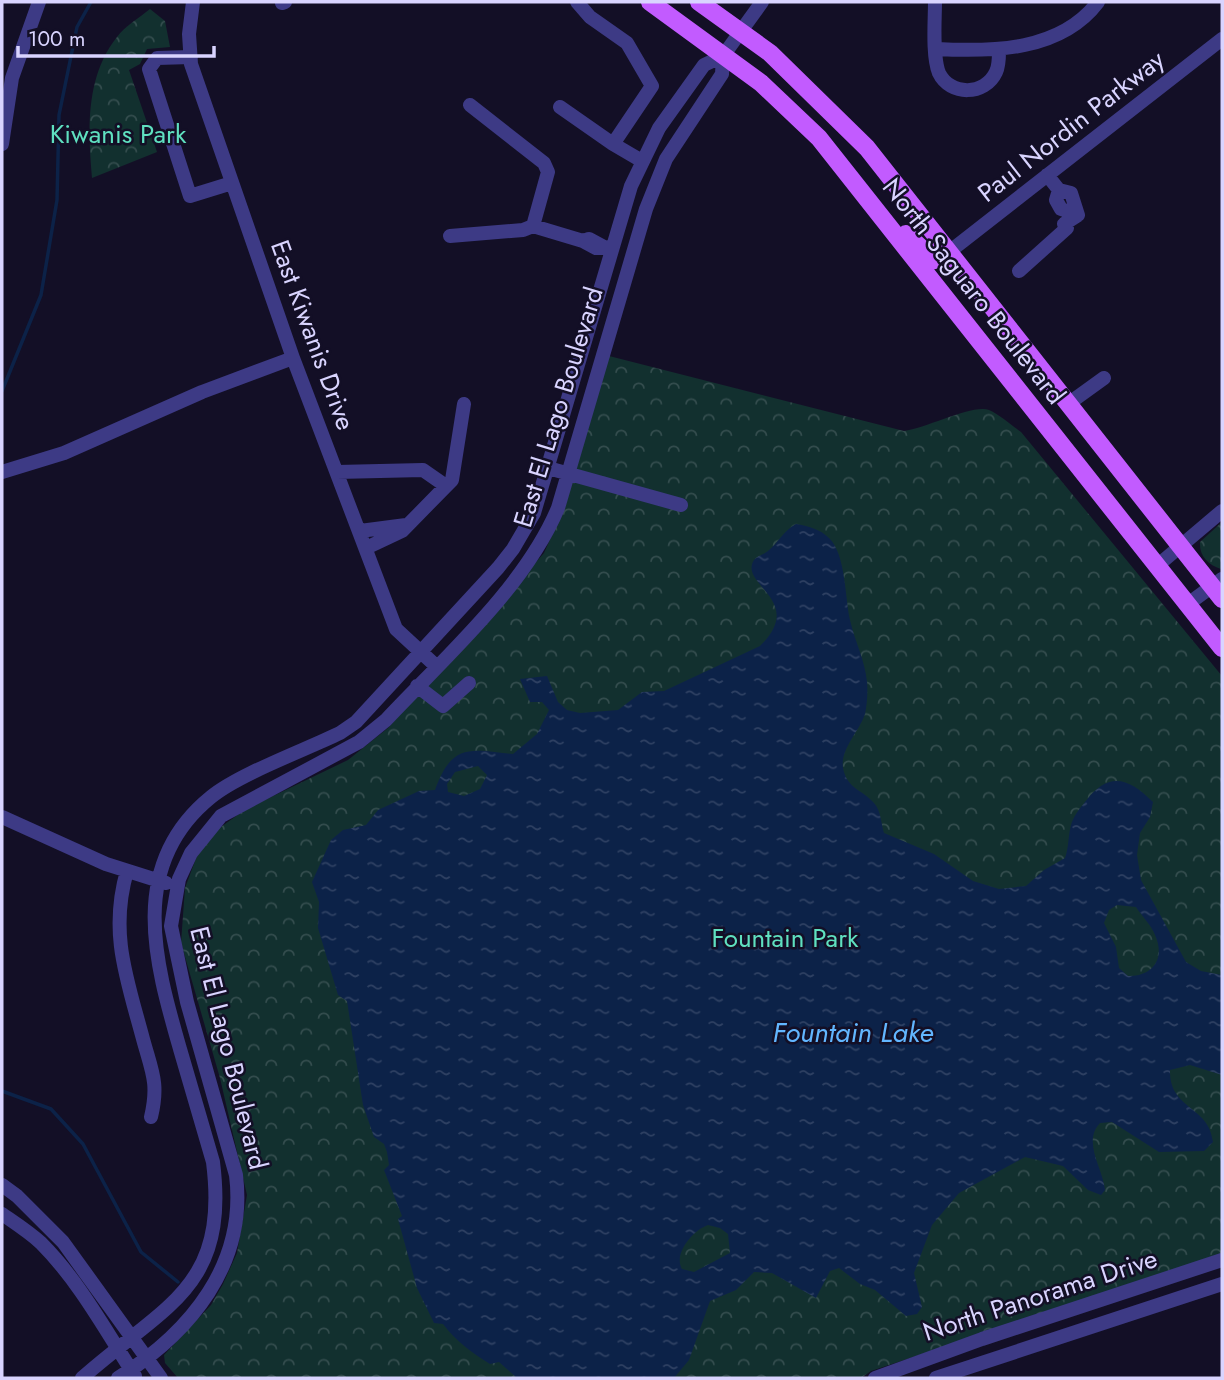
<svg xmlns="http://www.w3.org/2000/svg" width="1224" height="1380" font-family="Jost,sans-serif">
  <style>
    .forest { fill: url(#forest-crowns) }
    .water { fill: url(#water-ripples); fill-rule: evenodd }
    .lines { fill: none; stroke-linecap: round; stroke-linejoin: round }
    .stream { stroke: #0c2248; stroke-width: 3.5 }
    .minor { stroke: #3d3a85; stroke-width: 14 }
    .major { stroke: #c25bff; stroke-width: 18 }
    .labels { text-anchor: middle; stroke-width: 5; stroke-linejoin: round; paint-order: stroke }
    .street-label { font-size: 26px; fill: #d9d4ff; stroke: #130f26 }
    .park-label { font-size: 26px; fill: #5fe0c0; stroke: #130f26 }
    .water-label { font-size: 28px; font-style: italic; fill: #62b6ff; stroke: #130f26 }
  </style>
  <defs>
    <pattern id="forest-crowns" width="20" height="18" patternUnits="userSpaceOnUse" patternTransform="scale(1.75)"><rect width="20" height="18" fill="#12302f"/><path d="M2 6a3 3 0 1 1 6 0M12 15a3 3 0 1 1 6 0" fill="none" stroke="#344d4e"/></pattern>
    <pattern id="water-ripples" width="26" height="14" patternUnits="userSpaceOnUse" patternTransform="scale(1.75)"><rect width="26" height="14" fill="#0c2248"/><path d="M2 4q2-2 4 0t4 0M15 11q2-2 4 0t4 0" fill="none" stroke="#2f4163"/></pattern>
  </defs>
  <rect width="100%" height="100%" fill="#130f26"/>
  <path class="forest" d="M 150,9 L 165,21 L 170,47 L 147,49 L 140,64 L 129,70 L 157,152 L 92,178 C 88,131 85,77 117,37 C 125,26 139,18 150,9 Z
    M 609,356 L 904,431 C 927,428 973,404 989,410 C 1000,415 1011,425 1021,432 L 1222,676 L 1222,1254 L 871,1371 L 861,1378 L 178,1378 L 165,1363 L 164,1355 L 211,1305 L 223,1284 L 237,1253 L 247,1195 L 220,1078 L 181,943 L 185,888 L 198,853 L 218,829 L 246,809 L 348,760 L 388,728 L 544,553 L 565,506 Z
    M 1222,522 L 1222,569 L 1221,569 C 1208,565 1199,556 1200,542 Z"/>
  <path class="water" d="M 796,524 C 808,526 820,529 829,538 C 846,554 845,599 850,620 C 855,642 865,660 867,682 C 868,691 867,705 865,714 C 859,732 840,749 843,768 C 847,789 863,790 874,803 C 881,810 881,824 884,833 L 934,854 L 973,881 L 999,889 L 1026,886 L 1044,870 L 1065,858 C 1069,847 1068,836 1071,825 C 1073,817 1080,808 1085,802 C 1108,771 1128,777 1153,802 L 1150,817 L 1140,833 L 1137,855 L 1141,880 L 1186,962 L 1201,971 L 1222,975 L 1222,1075 L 1190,1065 L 1170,1070 C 1169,1110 1209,1105 1213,1142 L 1204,1151 L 1159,1152 L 1112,1122 L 1100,1123 C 1082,1142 1103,1168 1105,1190 L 1101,1195 L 1088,1190 L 1063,1166 L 1025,1157 L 959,1193 L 932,1225 L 914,1273 L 922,1307 L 917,1314 L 906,1316 L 875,1290 L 860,1284 L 839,1268 L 830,1271 L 816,1298 L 772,1273 L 754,1272 L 736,1290 L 710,1301 L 689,1360 L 674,1378 L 517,1378 L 499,1362 L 490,1364 C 472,1353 456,1341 443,1324 L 434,1323 L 417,1288 L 398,1219 L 402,1216 L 384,1170 L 389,1165 L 387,1152 L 384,1144 L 374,1137 L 363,1105 L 347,1001 L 338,995 L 318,928 L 319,902 L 312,882 L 331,840 L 343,830 L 366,825 L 378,810 L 419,791 L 435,790 C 452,743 469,749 513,754 L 537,734 L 549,710 L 542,702 L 530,702 L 520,679 L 547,676 L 558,702 L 567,710 L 580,713 L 618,710 L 642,692 L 664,691 L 760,646 C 807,600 738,585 754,560 C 757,556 763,555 768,551 C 779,542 783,531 796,524 ZM 478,766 L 487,775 L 480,789 L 464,796 L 448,792 L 447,784 L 455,772 ZM 1117,905 L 1136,907 C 1141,915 1152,926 1155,935 C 1166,959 1152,977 1128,976 L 1119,968 L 1116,947 L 1104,923 L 1109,910 ZM 708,1225 L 720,1228 L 728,1234 L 730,1253 L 694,1272 L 682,1269 C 673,1254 693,1230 708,1225 Z"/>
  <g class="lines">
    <path class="stream" d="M 2,391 L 41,295 L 57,200 L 59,115 L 77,27 L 91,2
      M 2,1091 L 51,1109 L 83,1144 L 141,1252 L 178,1282"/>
    <path class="minor" d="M 193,2 L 189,34 L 191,64 L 293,358 L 396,629 L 436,666
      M 577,2 L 590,17 L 627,43 L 652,86 L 613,144 L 642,161
      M 935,2 C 935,20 932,56 939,73 C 950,96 985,96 996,72 C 999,66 999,58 999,51
      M 282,3 L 285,2
      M 937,49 C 993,52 1061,51 1098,2
      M 191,57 L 157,58 L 149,69 L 190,196 L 232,183
      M 470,105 L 544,163 L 548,172 L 533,226
      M 560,107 L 613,144
      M 2,144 L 12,78 L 39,2
      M 1047,175 L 1059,190 L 1071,193 L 1078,215 L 1061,209 L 1056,200 L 1059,190
      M 450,236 L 523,230 L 533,226 L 583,241
      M 602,246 L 589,239 L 583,241 L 596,248 L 612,247
      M 949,252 L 1222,39
      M 1019,271 L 1067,228 L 1064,224 L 1078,215
      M 1068,404 L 1104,378
      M 548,468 L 681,505
      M 2,472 L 64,453 L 202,392 L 293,358
      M 337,472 L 423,470 L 446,486
      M 360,531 L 406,525
      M 366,548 L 402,531 L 452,480 L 464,404
      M 1157,566 L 1222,511
      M 1188,604 L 1222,579
      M 417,686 L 443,706 L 469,683
      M 2,817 L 106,864 L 166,883
      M 127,871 C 109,933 127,979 143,1039 C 152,1072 159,1083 151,1117
      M 2,1185 L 17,1196 L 63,1242 L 161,1378
      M 2,1214 C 15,1223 29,1232 41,1243 C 79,1281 106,1331 135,1376
      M 82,1378 C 164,1305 229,1289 213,1162 C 202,1124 191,1087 180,1049 C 155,962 127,865 211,797 C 239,774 305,750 340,733 L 356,722 L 498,568 L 513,549 L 534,513 L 631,186 L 659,128 L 704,65 L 723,56 L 762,2
      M 118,1378 C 191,1332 247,1264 236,1175 L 187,1002 L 171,926 L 179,879 L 191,853 L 221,816 L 359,742 L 386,720 C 444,658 525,587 558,508 L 646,209 L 666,159 L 722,74 L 723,56
      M 875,1378 L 982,1339 L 1222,1260
      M 936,1378 L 1222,1284"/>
    <path class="major" d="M 650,2 L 761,83 L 819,138 L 1222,648
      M 699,2 L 770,53 L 867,148 L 1222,599
      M 906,234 L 934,260 L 949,252"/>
  </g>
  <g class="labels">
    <g class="street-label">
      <text transform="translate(1071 126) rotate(-38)" y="9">Paul Nordin Parkway</text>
      <text transform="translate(974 291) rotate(52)" y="9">North Saguaro Boulevard</text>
      <text transform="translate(313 335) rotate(70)" y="9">East Kiwanis Drive</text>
      <text transform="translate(558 407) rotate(-73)" y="9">East El Lago Boulevard</text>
      <text transform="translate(229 1048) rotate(76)" y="9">East El Lago Boulevard</text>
      <text transform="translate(1040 1295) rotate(-18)" y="9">North Panorama Drive</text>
    </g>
    <g class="park-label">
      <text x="118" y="143">Kiwanis Park</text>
      <text x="785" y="947">Fountain Park</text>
    </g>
    <g class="water-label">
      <text x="853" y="1042">Fountain Lake</text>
    </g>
  </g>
  <rect width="1224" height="1380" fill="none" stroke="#d9d4ff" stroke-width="7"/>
  <path d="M18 46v10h196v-10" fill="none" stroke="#d9d4ff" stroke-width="3.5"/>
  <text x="28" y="46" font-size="21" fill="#d9d4ff" stroke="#130f26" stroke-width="5" paint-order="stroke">100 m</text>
</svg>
